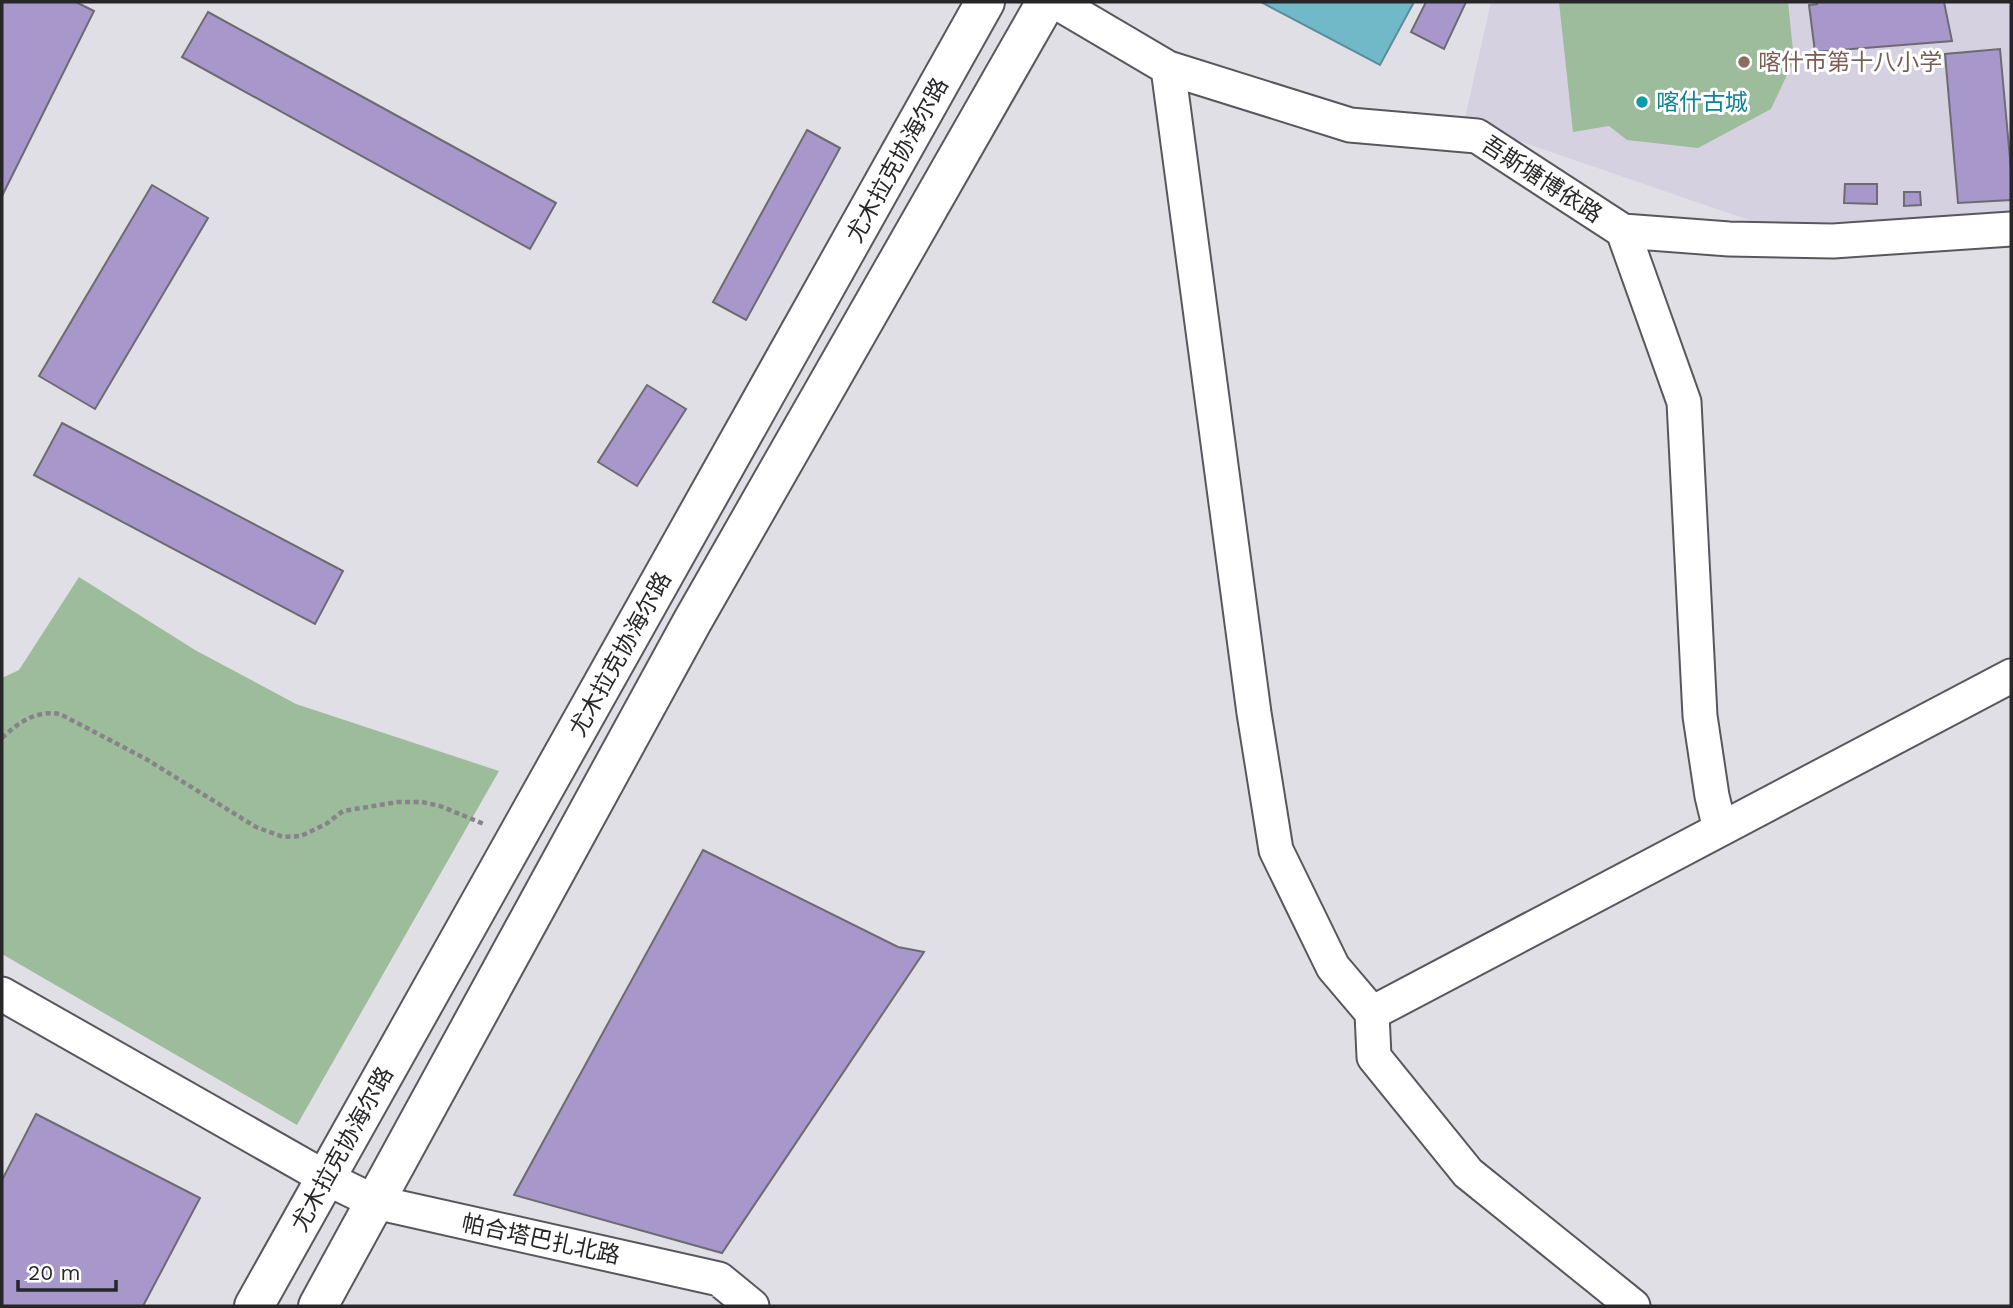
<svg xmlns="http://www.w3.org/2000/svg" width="2013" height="1308" font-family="'Work Sans','Noto Sans SC',sans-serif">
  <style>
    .built { fill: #d5d1e0 }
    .green { fill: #9dbc9b }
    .water { fill: #71b8c9; stroke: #5b8c99; stroke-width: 2 }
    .building { fill: #a797ca; stroke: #6d6b72; stroke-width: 2 }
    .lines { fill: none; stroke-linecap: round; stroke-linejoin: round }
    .minor-casing { stroke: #59575e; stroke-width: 37 }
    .secondary-casing { stroke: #59575e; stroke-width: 42 }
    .path { stroke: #868489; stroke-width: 4.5; stroke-dasharray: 5 3.5; stroke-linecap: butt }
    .minor { stroke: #fff; stroke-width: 33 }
    .secondary { stroke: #fff; stroke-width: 38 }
    .education-dot { fill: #8d6e63; stroke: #fff; stroke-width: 2.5 }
    .culture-dot { fill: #0f9aa8; stroke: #fff; stroke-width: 2.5 }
    .labels { text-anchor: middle; stroke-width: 6; stroke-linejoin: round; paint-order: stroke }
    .education-label { font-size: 23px; fill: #785e54; stroke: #fff; text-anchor: start }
    .culture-label { font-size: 23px; fill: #0d838f; stroke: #fff; text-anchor: start }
    .street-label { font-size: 23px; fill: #272629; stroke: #fff }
  </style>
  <rect width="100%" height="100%" fill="#e1dfe6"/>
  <path class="built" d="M 1491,2 L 2011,2 L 2011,214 L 1763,225 L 1464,122 Z"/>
  <path class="green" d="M 1559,2 L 1788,2 L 1794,60 L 1771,109 L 1698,148 L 1627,140 L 1609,126 L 1573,132 Z
    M 79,577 L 195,650 L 296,704 L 499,771 L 297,1125 L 2,954 L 2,678 L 19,670 Z"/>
  <path class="water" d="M 1261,2 L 1414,2 L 1380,65 Z"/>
  <path class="building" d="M 2,2 L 76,2 L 94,11 L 2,196 Z
    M 1426,2 L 1466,2 L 1444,49 L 1411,32 Z
    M 1817,2 L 1944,2 L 1952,41 L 1815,52 L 1809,5 L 1817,4 Z
    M 208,12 L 556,203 L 530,249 L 182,57 Z
    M 2000,49 L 2011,170 L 2011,200 L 1958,203 L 1945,54 Z
    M 807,130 L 840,148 L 746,320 L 713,302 Z
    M 1845,184 L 1877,184 L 1877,204 L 1844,203 Z
    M 152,185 L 208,218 L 95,409 L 39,376 Z
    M 1904,192 L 1920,192 L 1921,205 L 1904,206 Z
    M 647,385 L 686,409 L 637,486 L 598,462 Z
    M 62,423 L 343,571 L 315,624 L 34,475 Z
    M 703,850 L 898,947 L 924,952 L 722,1253 L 514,1195 Z
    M 36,1114 L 200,1198 L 143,1306 L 2,1306 L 2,1180 Z"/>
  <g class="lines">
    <defs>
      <path id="minor" d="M 1056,2 L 1168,68 L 1350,125 L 1477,136 L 1623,231 L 1729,239 L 1833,241 L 2011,229
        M 1168,68 L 1254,713 L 1276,850 L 1333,967 L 1372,1013 L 1374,1057 L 1468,1173 L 1633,1306
        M 1623,231 L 1684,402 L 1700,716 L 1712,796 L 1720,829
        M 2,994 L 326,1178 L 375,1202 L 719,1279 L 752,1306
        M 1372,1013 L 2011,676"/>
      <path id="secondary" d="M 254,1306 L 985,2
        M 318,1306 L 692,622 L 1046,2"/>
    </defs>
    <use href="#minor" class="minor-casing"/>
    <use href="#secondary" class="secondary-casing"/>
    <path class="path" d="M 2,738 C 19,722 36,710 60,714 L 146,759 L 256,827 L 283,837 L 301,836 L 326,824 L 343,811 L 398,802 L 422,802 L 440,806 L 484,824"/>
    <use href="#minor" class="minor"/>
    <use href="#secondary" class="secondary"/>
  </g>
  <circle class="education-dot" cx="1744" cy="62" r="7"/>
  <circle class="culture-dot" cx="1642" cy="102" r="7"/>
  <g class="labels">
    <g class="education-label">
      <text x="1758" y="70">喀什市第十八小学</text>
    </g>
    <g class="culture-label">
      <text x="1656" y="110">喀什古城</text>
    </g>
    <g class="street-label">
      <text transform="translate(897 160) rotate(-61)" y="8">尤木拉克协海尔路</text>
      <text transform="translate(1542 179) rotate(33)" y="8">吾斯塘博依路</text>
      <text transform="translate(620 654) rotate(-61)" y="8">尤木拉克协海尔路</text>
      <text transform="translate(342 1149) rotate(-61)" y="8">尤木拉克协海尔路</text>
      <text transform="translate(541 1239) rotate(12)" y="8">帕合塔巴扎北路</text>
    </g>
  </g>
  <rect width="2013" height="1308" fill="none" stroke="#272629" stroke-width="7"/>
  <path d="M18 1280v10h98v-10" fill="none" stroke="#272629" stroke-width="3.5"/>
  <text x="28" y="1280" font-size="21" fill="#272629" stroke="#ffffff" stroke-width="5" paint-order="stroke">20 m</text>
</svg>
